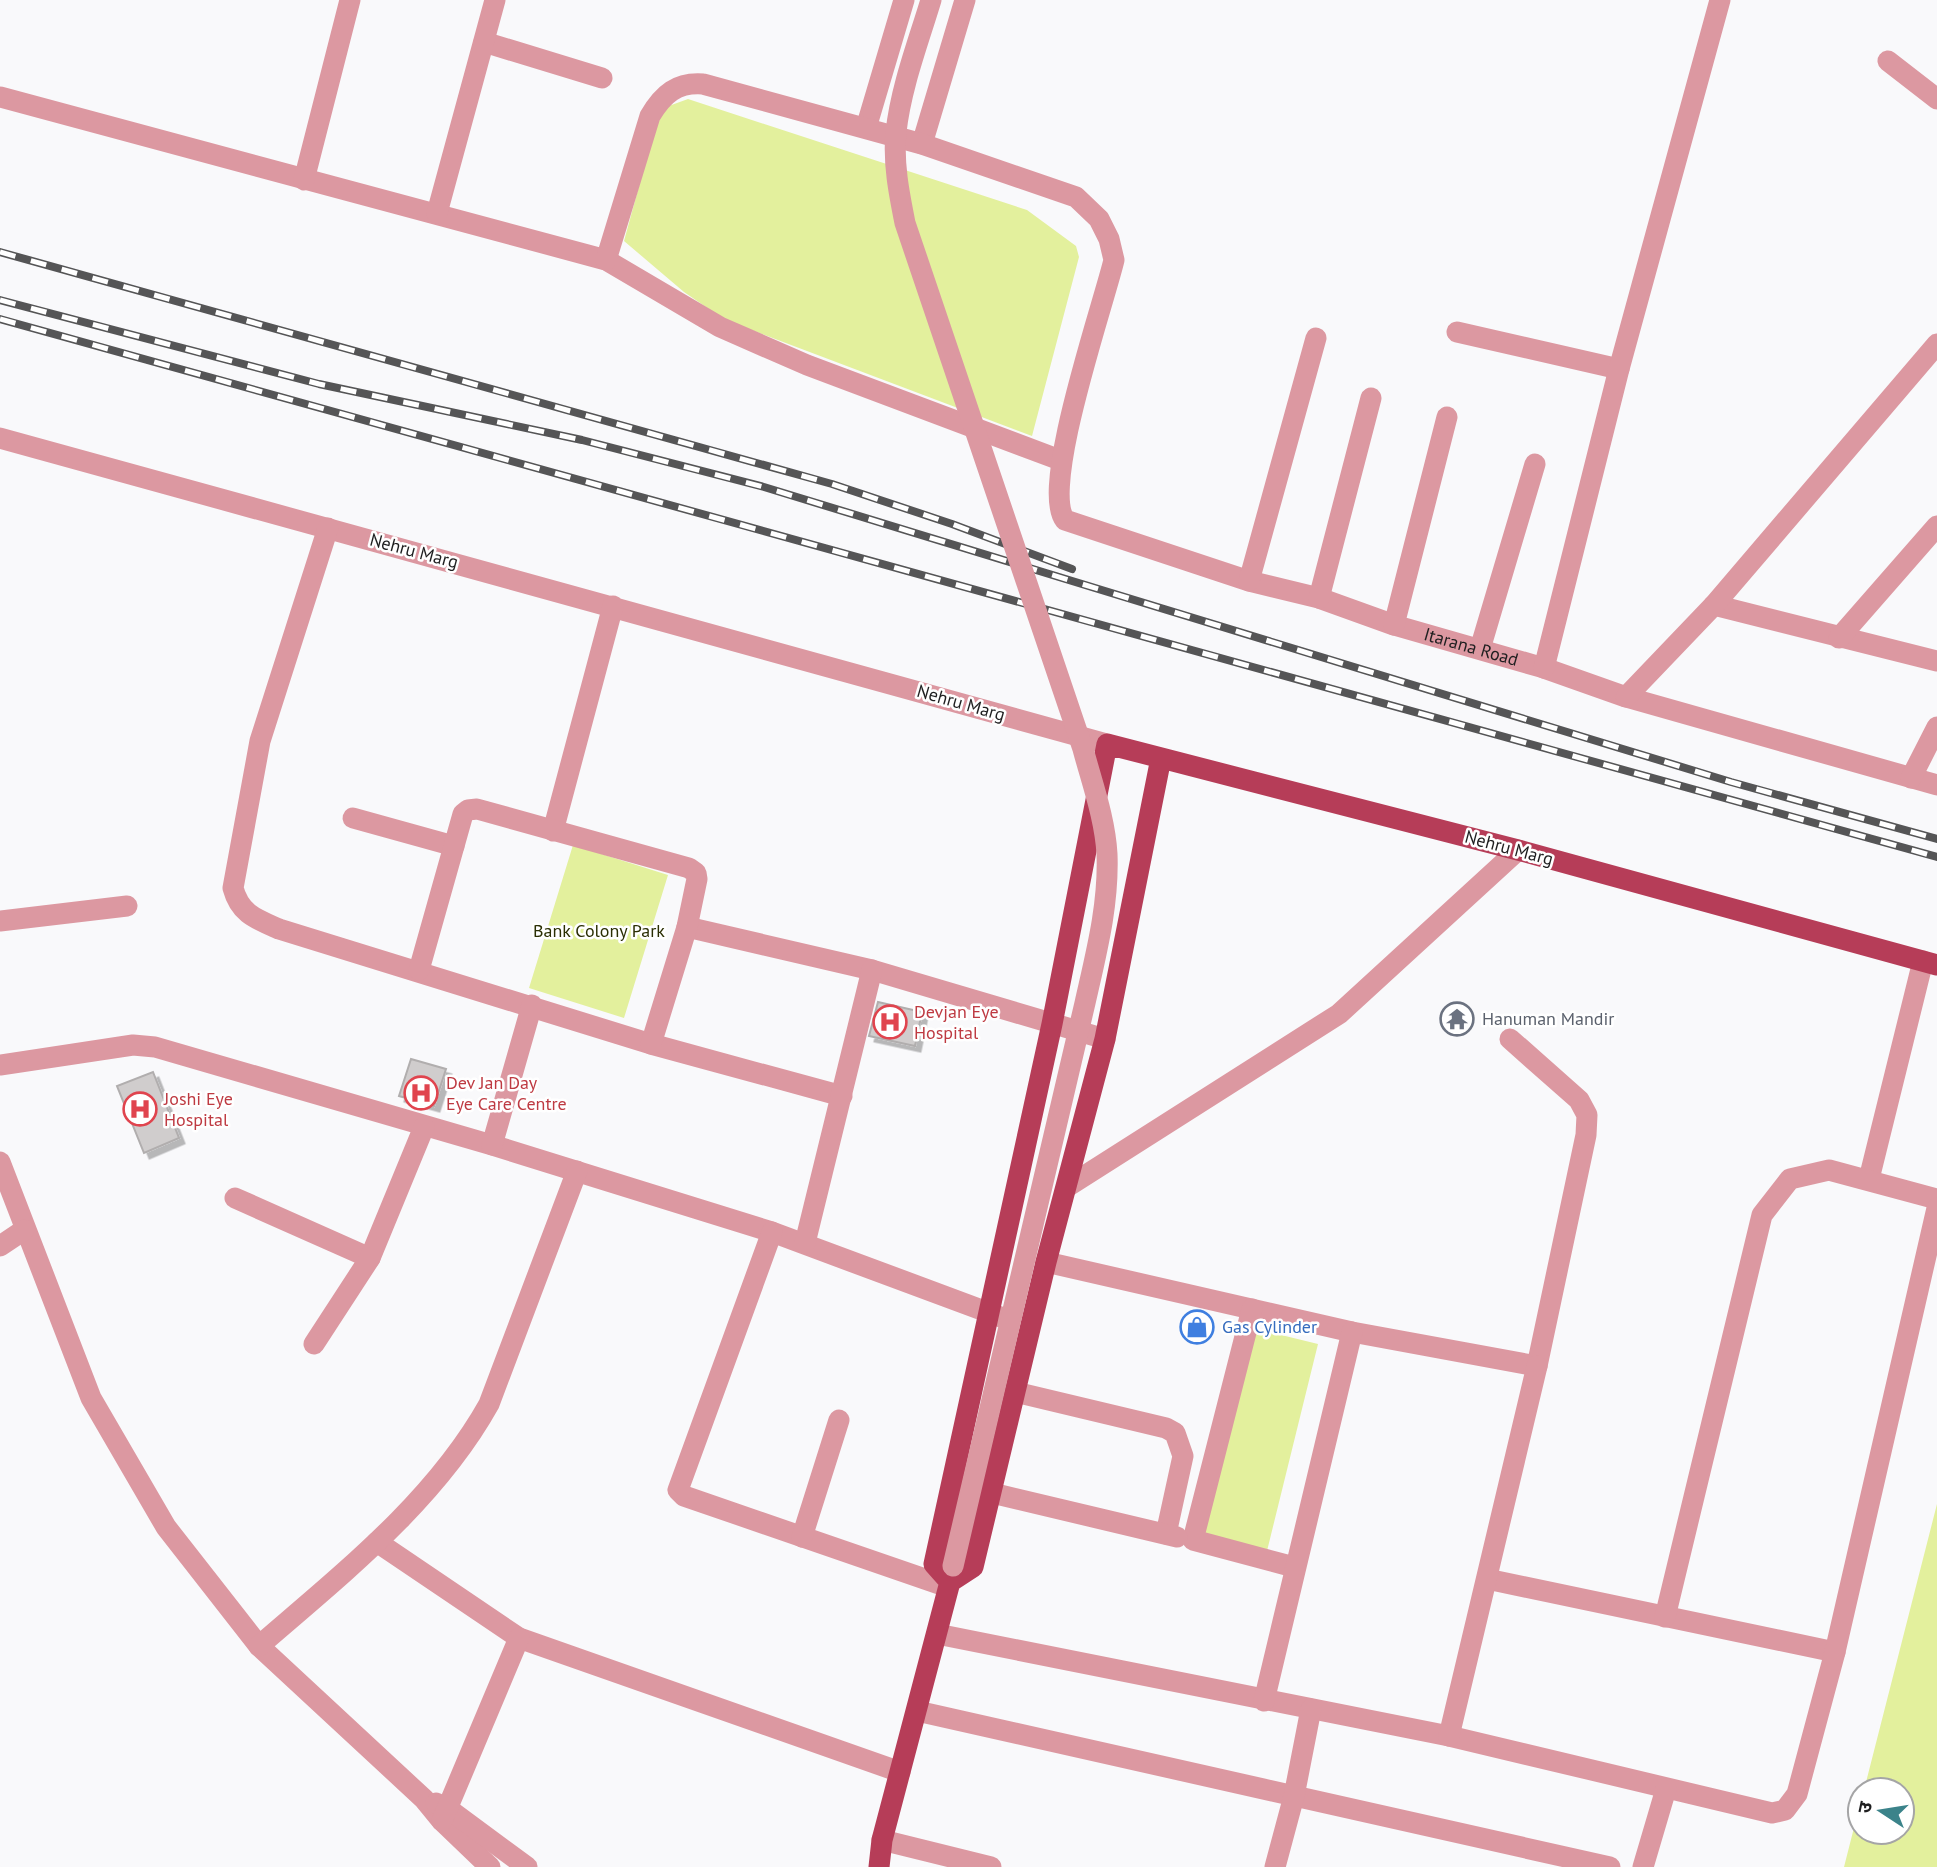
<svg xmlns="http://www.w3.org/2000/svg" width="1937" height="1867" font-family="'PT Sans','Noto Sans Devanagari',sans-serif">
  <style>
    .green { fill: #e3f09d }
    .building { fill: #d0cdcd; stroke: #b1aeae; stroke-width: 2; filter: url(#shadow) }
    .lines { fill: none; stroke-linecap: round; stroke-linejoin: round }
    .minor { stroke: #dc98a1; stroke-width: 21 }
    .major { stroke: #b63d58; stroke-width: 21 }
    .rail-casing { stroke: #555556; stroke-width: 8 }
    .rail { stroke: #fff; stroke-width: 5; stroke-dasharray: 16; stroke-linecap: butt }
    .minor-bridge { stroke: #dc98a1; stroke-width: 21 }
    .labels { text-anchor: middle; stroke-width: 5; stroke-linejoin: round; paint-order: stroke }
    .street-label { font-size: 18px; fill: #1f1f20; stroke: #fff }
    .park-label { font-size: 18px; fill: #2b2f04; stroke: #fff }
    .health-label { font-size: 18px; fill: #be3a42; stroke: #fff; text-anchor: start }
    .worship-label { font-size: 18px; fill: #5b616d; stroke: #fff; text-anchor: start }
    .shop-label { font-size: 18px; fill: #366cbe; stroke: #fff; text-anchor: start }
  </style>
  <defs>
    <filter id="shadow"><feDropShadow dx="5.5" dy="5.5" stdDeviation="0" flood-color="#0004"/></filter>
  </defs>
  <rect width="100%" height="100%" fill="#f9f9fb"/>
  <path class="green" d="M 688,99 L 1027,210 L 1076,246 L 1079,257 L 1032,436 L 725,320 L 684,292 L 624,241 L 656,124 L 666,107 Z
    M 573,845 L 668,875 L 624,1018 L 529,988 Z
    M 1248,1327 L 1318,1344 L 1266,1555 L 1196,1538 Z
    M 1937,1504 L 1937,1867 L 1844,1867 L 1860,1804 L 1860,1832 L 1902,1832 L 1902,1790 L 1864,1790 Z"/>
  <path class="building" d="M 878,1002 L 922,1012 L 915,1046 L 869,1036 Z
    M 411,1059 L 446,1069 L 434,1106 L 399,1096 Z
    M 153,1072 L 179,1138 L 144,1153 L 117,1086 Z"/>
  <g class="lines">
    <g class="minor">
      <path d="M 484,42 L 602,78"/>
      <path d="M 1888,61 L 1937,99"/>
      <path d="M 0,97 L 606,260 L 720,327 L 807,365 L 1060,460"/>
      <path d="M 866,128 L 904,0"/>
      <path d="M 922,144 L 965,0"/>
      <path d="M 304,180 L 350,0"/>
      <path d="M 437,213 L 495,0"/>
      <path id="s1" d="M 606,260 L 650,116 C 663,94 677,82 703,84 L 922,144 L 1076,197 L 1099,219 L 1109,239 L 1114,260 C 1103,306 1040,488 1065,520 L 1249,581 L 1319,598 L 1394,625 L 1544,668 L 1626,697 L 1937,785"/>
      <path d="M 1457,332 L 1619,369"/>
      <path d="M 0,438 L 1107,744"/>
      <path d="M 328,528 L 260,741 L 233,888 C 240,914 256,919 279,929 L 651,1044 L 842,1096"/>
      <path d="M 1249,581 L 1316,338"/>
      <path d="M 1319,598 L 1371,398"/>
      <path d="M 1714,605 L 1937,661"/>
      <path d="M 1394,625 L 1447,417"/>
      <path d="M 1839,638 L 1937,526"/>
      <path d="M 1480,649 L 1535,464"/>
      <path d="M 1544,668 L 1619,369 L 1720,0"/>
      <path d="M 1626,697 L 1714,605 L 1937,344"/>
      <path d="M 1911,778 L 1937,727"/>
      <path d="M 353,818 L 454,846"/>
      <path d="M 553,831 L 613,606"/>
      <path d="M 0,921 L 127,906"/>
      <path d="M 687,927 L 872,970 L 1105,1039"/>
      <path d="M 419,970 L 463,814 L 468,810 L 477,809 L 689,868 L 696,873 L 697,879 L 687,927 L 651,1044"/>
      <path d="M 0,1065 L 133,1045 L 155,1047 L 492,1145 L 772,1232 L 1006,1319"/>
      <path d="M 492,1145 L 532,1005"/>
      <path d="M 0,1162 L 91,1398 L 166,1527 L 259,1646 L 424,1799 L 442,1821 L 490,1867"/>
      <path d="M 1869,1179 L 1923,961"/>
      <path d="M 1067,1187 L 1339,1014 L 1518,850"/>
      <path d="M 235,1198 L 370,1258"/>
      <path d="M 772,1232 L 678,1490 L 684,1496 L 948,1587"/>
      <path d="M 805,1243 L 872,970"/>
      <path d="M 0,1246 L 24,1230"/>
      <path d="M 1046,1262 L 1352,1332 L 1537,1366 L 1586,1135 L 1587,1115 L 1579,1100 L 1510,1039"/>
      <path d="M 1252,1309 L 1193,1540 L 1294,1567"/>
      <path d="M 314,1344 L 370,1258 L 424,1127"/>
      <path d="M 1015,1392 L 1166,1428 L 1175,1433 L 1183,1456 L 1166,1534"/>
      <path d="M 992,1493 L 1177,1537"/>
      <path d="M 802,1537 L 839,1420"/>
      <path d="M 377,1542 L 519,1638 L 900,1772"/>
      <path d="M 1487,1579 L 1835,1652"/>
      <path d="M 1665,1617 L 1762,1215 L 1790,1179 L 1829,1170 L 1937,1199"/>
      <path d="M 937,1634 L 1449,1736 L 1772,1813 L 1785,1810 L 1797,1794 L 1835,1652 L 1937,1208"/>
      <path d="M 259,1646 C 342,1574 435,1501 489,1404 L 577,1171"/>
      <path d="M 1264,1701 L 1352,1332"/>
      <path d="M 917,1711 L 1610,1867"/>
      <path d="M 1449,1736 L 1537,1366"/>
      <path d="M 436,1803 L 447,1808 L 527,1867"/>
      <path d="M 442,1821 L 519,1638"/>
      <path d="M 882,1840 L 991,1867"/>
      <path d="M 1275,1867 L 1294,1796 L 1311,1709"/>
      <path d="M 1643,1867 L 1666,1789"/>
    </g>
    <path class="major" d="M 950,1582 L 934,1564 L 1052,1024 L 1107,744 L 1518,850 L 1937,965
      M 879,1867 L 882,1840 L 950,1582 L 973,1567 L 1046,1262 L 1105,1039 L 1161,758"/>
    <defs>
      <path id="rail" d="M 0,252 L 832,484 L 952,524 L 1072,569
        M 0,300 L 319,384 L 582,440 L 764,487 L 1731,782 L 1937,839
        M 0,319 L 1937,857"/>
    </defs>
    <use href="#rail" class="rail-casing"/>
    <use href="#rail" class="rail"/>
    <path class="minor-bridge" d="M 931,0 C 918,43 901,87 896,132 C 893,163 899,193 905,223 L 1083,749 C 1092,783 1105,818 1107,854 C 1109,905 1096,954 1085,1003 L 953,1566"/>
  </g>
  <defs>
    <symbol id="temple-ring" viewBox="-11 -11 22 22"><circle r="9.5" fill="#fff" stroke="#6b7280" stroke-width="1.5"/><path d="M0-6L5-2H3V0L6.5 2.5H4V6H1.5V3h-3V6H-4V2.5H-6.5L-3 0V-2H-5Z" fill="#6b7280"/></symbol>
    <symbol id="hospital-ring" viewBox="-11 -11 22 22"><circle r="9.5" fill="#fff" stroke="#e0444e" stroke-width="1.5"/><path d="M-5-5h3v3.5h4V-5h3V5h-3V1.5h-4V5h-3Z" fill="#e0444e"/></symbol>
    <symbol id="shop-ring" viewBox="-11 -11 22 22"><circle r="9.5" fill="#fff" stroke="#3f7fe0" stroke-width="1.5"/><path d="M-5-2.5h2.3a2.7 3.5 0 0 1 5.4 0H5L5.5 6h-11ZM-1.5-2.5h3a1.5 2.3 0 0 0-3 0Z" fill="#3f7fe0"/></symbol>
  </defs>
  <g fill-rule="evenodd">
    <use href="#temple-ring" x="1438" y="1000" width="38" height="38"/>
    <use href="#hospital-ring" x="871" y="1003" width="38" height="38"/>
    <use href="#hospital-ring" x="402" y="1074" width="38" height="38"/>
    <use href="#hospital-ring" x="121" y="1090" width="38" height="38"/>
    <use href="#shop-ring" x="1178" y="1308" width="38" height="38"/>
  </g>
  <g class="labels">
    <g class="street-label">
      <text transform="translate(414 551) rotate(15)" y="6">Nehru Marg</text>
      <text dy="6" stroke="none"><textPath href="#s1" startOffset="1376">Itarana Road</textPath></text>
      <text transform="translate(961 703) rotate(16)" y="6">Nehru Marg</text>
      <text transform="translate(1509 848) rotate(15)" y="6">Nehru Marg</text>
    </g>
    <g class="park-label">
      <text x="599" y="937">Bank Colony Park</text>
    </g>
    <g class="health-label">
      <text x="914" y="1018">Devjan Eye<tspan x="914" dy="21">Hospital</tspan></text>
      <text x="446" y="1089">Dev Jan Day<tspan x="446" dy="21">Eye Care Centre</tspan></text>
      <text x="164" y="1105">Joshi Eye<tspan x="164" dy="21">Hospital</tspan></text>
    </g>
    <g class="worship-label">
      <text x="1482" y="1025">Hanuman Mandir</text>
    </g>
    <g class="shop-label">
      <text x="1222" y="1333">Gas Cylinder</text>
    </g>
  </g>
  <g transform="translate(1881 1811) rotate(282)"><circle r="33" fill="#ffffff" stroke="#a5a5a6" stroke-width="2"/>
  <path d="M0-5L12 26L0 18L-12 26Z" fill="#3b838a"/>
  <text y="-10" font-size="19" font-weight="bold" text-anchor="middle" fill="#1f1f20">उ</text>
  </g>
</svg>
